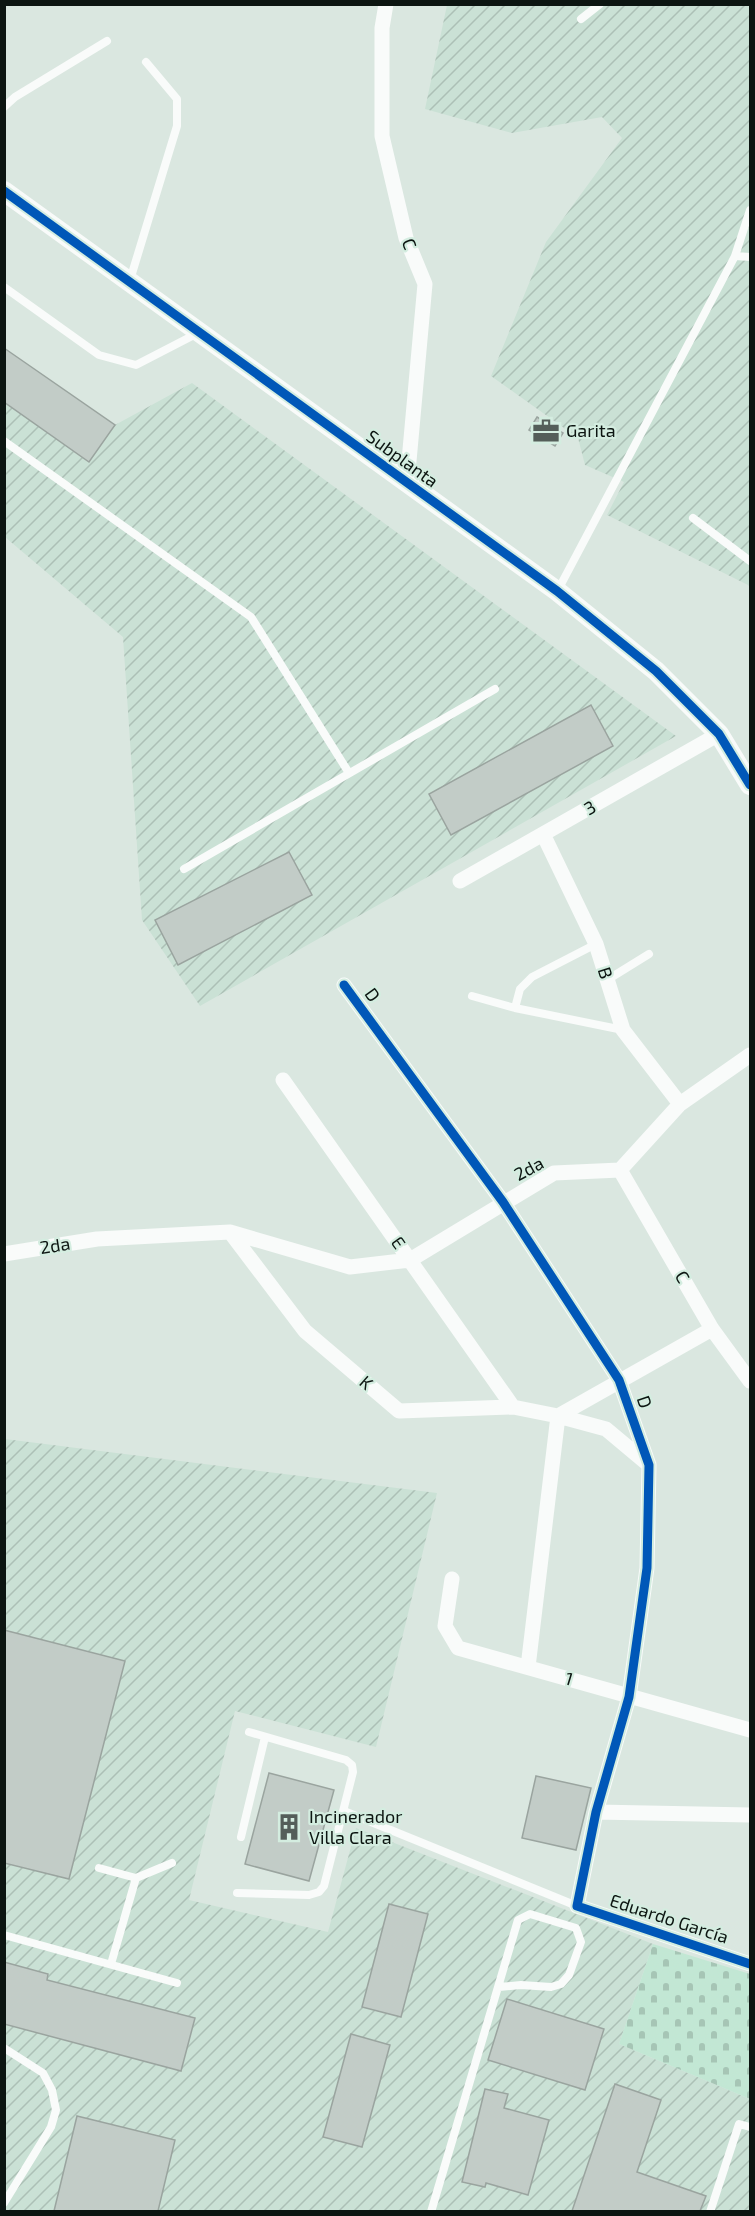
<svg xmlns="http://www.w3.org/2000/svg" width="755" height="2216" font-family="'Exo 2',sans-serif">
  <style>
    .industrial { fill: url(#industrial-furrows) }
    .cemetery { fill: url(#cemetery-stones) }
    .building { fill: #c2ccc7; stroke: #9aa49f; stroke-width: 1.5 }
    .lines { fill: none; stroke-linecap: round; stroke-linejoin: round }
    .service { stroke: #f9fbfa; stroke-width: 8 }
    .minor { stroke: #f9fbfa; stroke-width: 15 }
    .tertiary { stroke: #f9fbfa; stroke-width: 20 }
    .cycleway-casing { stroke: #d4ede0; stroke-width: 13 }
    .cycleway { stroke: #0057b8; stroke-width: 9 }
    .labels { text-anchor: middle; stroke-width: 4.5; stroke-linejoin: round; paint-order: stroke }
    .street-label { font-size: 18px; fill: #0c1511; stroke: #d4ede0 }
    .poi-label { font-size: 18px; fill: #0c1511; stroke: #d4ede0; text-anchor: start }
  </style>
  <defs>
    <pattern id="industrial-furrows" width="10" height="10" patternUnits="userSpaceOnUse" patternTransform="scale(1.5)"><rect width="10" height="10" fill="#cae1d5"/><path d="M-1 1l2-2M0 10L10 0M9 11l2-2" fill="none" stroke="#acc0b6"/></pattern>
    <pattern id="cemetery-stones" width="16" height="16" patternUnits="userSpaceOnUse" patternTransform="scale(1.5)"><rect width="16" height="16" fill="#c2e7d4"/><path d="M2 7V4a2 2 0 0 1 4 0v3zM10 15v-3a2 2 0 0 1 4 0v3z" fill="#a6c5b5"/></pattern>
  </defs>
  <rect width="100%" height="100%" fill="#dae7e0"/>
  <path class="industrial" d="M 447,5 L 750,5 L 750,586 L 607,515 L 624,482 L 585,465 L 578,438 L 491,376 L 546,242 L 622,138 L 602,117 L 512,133 L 425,109 Z
    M 192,383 L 676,736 L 200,1006 L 142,920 L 123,637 L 5,537 L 4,402 L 89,462 L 115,425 Z
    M 5,1439 L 437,1493 L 376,1747 L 235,1711 L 189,1900 L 328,1932 L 356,1828 L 653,1944 L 619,2044 L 750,2099 L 750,2211 L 5,2212 Z"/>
  <path class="cemetery" d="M 653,1944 L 750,1974 L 750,2099 L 619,2044 Z"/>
  <path class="building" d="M 4,348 L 115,425 L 89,462 L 4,402 Z
    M 537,417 L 563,433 L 555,446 L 529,430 Z
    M 591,705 L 613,746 L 451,835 L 429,794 Z
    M 289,852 L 312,895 L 178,965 L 155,920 Z
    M 4,1630 L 125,1661 L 69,1879 L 4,1863 Z
    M 269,1773 L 334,1790 L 309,1881 L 245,1864 Z
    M 536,1776 L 591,1788 L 576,1850 L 522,1838 Z
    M 389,1904 L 428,1914 L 401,2017 L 362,2007 Z
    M 4,1962 L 48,1974 L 47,1980 L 195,2018 L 181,2071 L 4,2024 Z
    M 507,1999 L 604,2029 L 585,2090 L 488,2060 Z
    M 351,2034 L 390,2045 L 362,2147 L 323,2137 Z
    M 615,2084 L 661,2100 L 637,2172 L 706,2196 L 700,2211 L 572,2211 Z
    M 485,2089 L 508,2094 L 504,2108 L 549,2120 L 528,2195 L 486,2183 L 485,2187 L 462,2182 Z
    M 77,2116 L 175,2140 L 158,2211 L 54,2211 Z"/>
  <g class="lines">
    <path class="service" d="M 581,19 L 600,4
      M 4,107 L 15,97 L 107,41
      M 735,256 L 750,257
      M 130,280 L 177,126 L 177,99 L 146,62
      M 4,287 L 99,355 L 136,365 L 198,333
      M 4,441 L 251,617 L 349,773
      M 693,518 L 750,561
      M 558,590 L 735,256 L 750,210
      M 184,869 L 495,689
      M 607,980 L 649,954
      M 472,996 L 515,1008 L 623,1030
      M 515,1008 L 520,989 L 532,977 L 596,944
      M 344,1811 L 577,1906
      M 241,1837 L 265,1737
      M 99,1868 L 136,1878 L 172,1863
      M 237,1893 L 309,1895 L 319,1892 L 324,1886 L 353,1772 L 352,1765 L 346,1760 L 249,1732
      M 4,1935 L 177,1983
      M 111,1964 L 136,1878
      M 4,2048 L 43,2073 L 52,2090 L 56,2110 L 51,2127 L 4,2203
      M 431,2212 L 518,1920 L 530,1914 L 576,1928 L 581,1942 L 569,1975 L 561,1984 L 551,1987 L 521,1985 L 499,1987
      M 710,2212 L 739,2124 L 750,2127"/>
    <path class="minor" d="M 386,4 L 382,28 L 382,136 L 406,238 L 425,284 L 407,483
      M 543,834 L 596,944 L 623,1030 L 680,1104
      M 460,881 L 719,734
      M 344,985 L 503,1202 L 619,1380 L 649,1465 L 647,1568 L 629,1697 L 596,1812 L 577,1906 L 750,1964
      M 283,1080 L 513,1407
      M 620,1170 L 712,1329 L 750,1381
      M 230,1232 L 305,1331 L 399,1411 L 513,1407 L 558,1416 L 606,1429 L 649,1465
      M 4,1254 L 97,1239 L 230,1232 L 350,1267 L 410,1260 L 554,1173 L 620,1170 L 680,1104 L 750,1055
      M 452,1579 L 445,1626 L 458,1648 L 750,1730
      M 528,1667 L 558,1416 L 712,1329
      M 596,1812 L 750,1815"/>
    <path class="tertiary" d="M 4,191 L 557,591 L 656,671 L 719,734 L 750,785"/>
    <defs>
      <path id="cycleway" d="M 4,191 L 557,591 L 656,671 L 719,734 L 750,785
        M 344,985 L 503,1202 L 619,1380 L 649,1465 L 647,1568 L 629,1697 L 596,1812 L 577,1906 L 750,1964"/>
    </defs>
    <use href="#cycleway" class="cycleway-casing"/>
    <use href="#cycleway" class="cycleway"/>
  </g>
  <defs>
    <symbol id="office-bare" viewBox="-9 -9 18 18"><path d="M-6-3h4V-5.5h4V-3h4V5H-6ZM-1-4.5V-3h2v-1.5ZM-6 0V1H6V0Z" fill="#545e59" stroke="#d4ede0" stroke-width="2.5" paint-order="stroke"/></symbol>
    <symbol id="building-bare" viewBox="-9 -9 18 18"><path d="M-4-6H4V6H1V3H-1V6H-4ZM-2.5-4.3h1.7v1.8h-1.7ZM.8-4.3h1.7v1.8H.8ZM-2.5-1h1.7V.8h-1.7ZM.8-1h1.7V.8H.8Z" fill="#545e59" stroke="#d4ede0" stroke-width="2.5" paint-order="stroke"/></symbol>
  </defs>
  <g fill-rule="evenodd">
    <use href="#office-bare" x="527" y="412" width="38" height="38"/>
    <use href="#building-bare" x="270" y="1808" width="38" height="38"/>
  </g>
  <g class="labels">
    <g class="street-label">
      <text transform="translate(409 244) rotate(70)" y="6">C</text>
      <text transform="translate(402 459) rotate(36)" y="6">Subplanta</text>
      <text transform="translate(590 808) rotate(-30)" y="6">3</text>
      <text transform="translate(605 973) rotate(72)" y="6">B</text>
      <text transform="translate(372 995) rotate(54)" y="6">D</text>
      <text transform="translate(529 1169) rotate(-28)" y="6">2da</text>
      <text transform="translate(398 1243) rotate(55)" y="6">E</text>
      <text transform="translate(55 1246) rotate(-9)" y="6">2da</text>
      <text transform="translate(682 1277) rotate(60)" y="6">C</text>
      <text transform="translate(366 1383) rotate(41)" y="6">K</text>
      <text transform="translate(644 1402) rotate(71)" y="6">D</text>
      <text transform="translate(569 1679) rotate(17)" y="6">1</text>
      <text transform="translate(669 1919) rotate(18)" y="6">Eduardo García</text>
    </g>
    <g class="poi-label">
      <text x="566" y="437">Garita</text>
      <text x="309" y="1823">Incinerador<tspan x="309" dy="21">Villa Clara</tspan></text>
    </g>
  </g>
  <rect width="755" height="2216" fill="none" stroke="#0c1511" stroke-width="12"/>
</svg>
